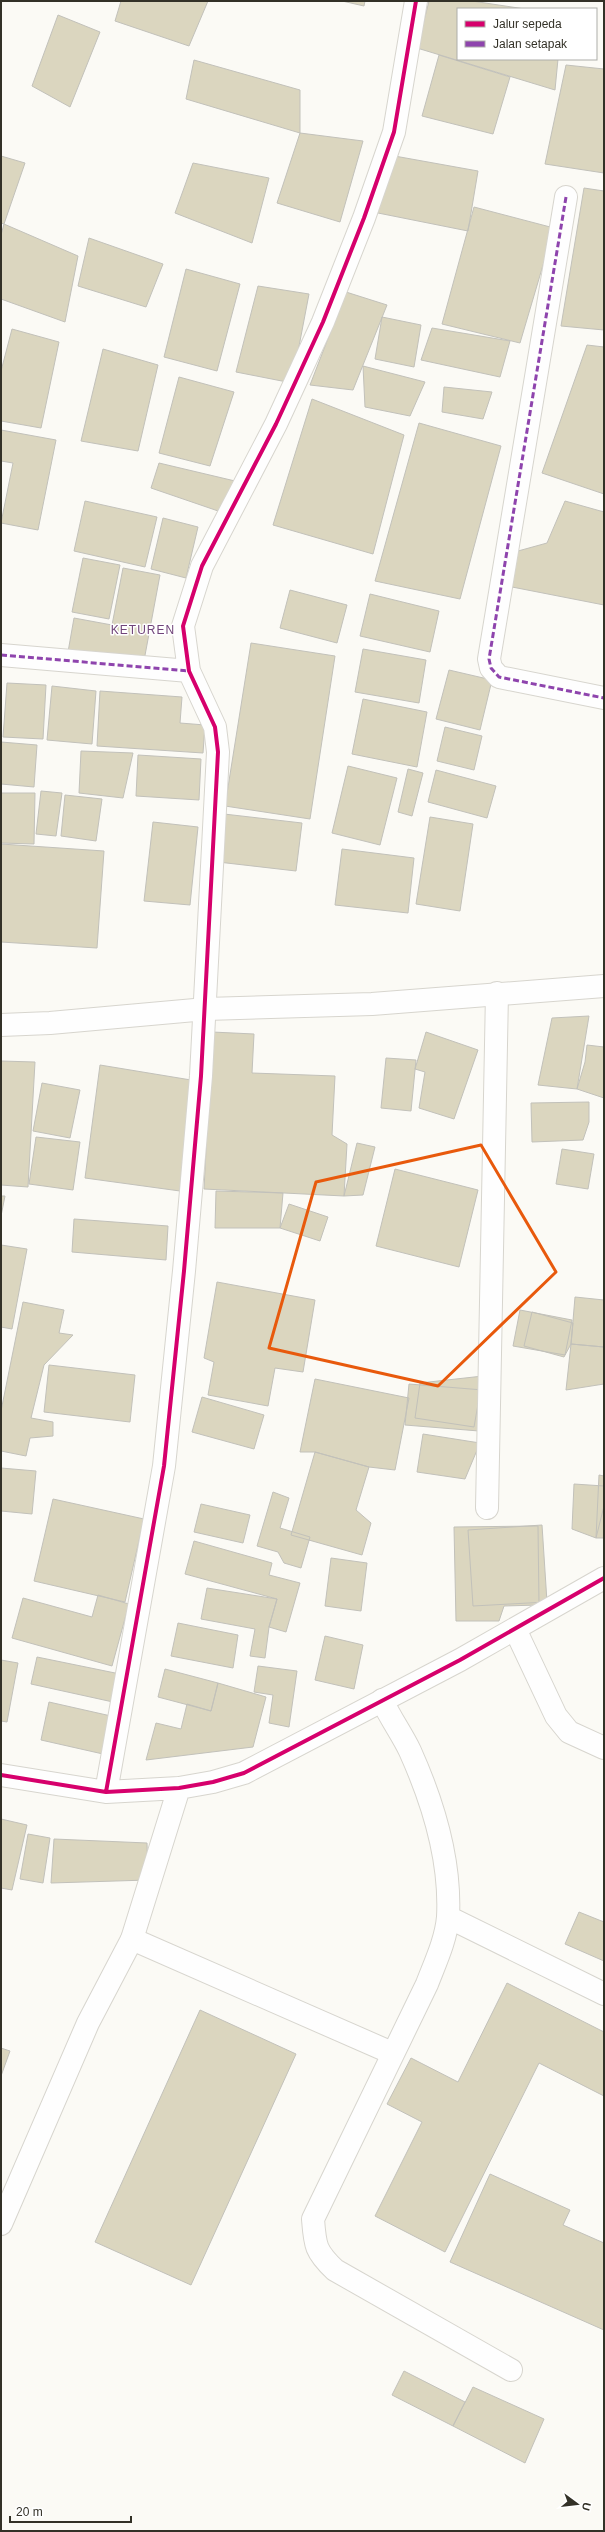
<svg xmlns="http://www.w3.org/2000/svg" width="605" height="2532" font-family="Arial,sans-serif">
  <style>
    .building { fill: #dbd6bf; stroke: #c2c1ba }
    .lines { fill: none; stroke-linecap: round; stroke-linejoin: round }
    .service-casing { stroke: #d7d5ce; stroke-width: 24 }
    .minor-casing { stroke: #d7d5ce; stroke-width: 24 }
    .tertiary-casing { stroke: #d7d5ce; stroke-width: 24 }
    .service { stroke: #fefefe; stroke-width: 22 }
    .minor { stroke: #fefefe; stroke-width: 22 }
    .tertiary { stroke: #fefefe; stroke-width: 22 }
    .quiet { stroke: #8e44ad; stroke-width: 3; stroke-dasharray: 6 3; stroke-linecap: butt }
    .cycleway-casing { stroke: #fff; stroke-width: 6 }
    .cycleway { stroke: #d6006c; stroke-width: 4 }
    .marked { fill: none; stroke: #e8590c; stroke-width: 3; stroke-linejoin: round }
    .labels { text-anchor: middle; stroke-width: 3; stroke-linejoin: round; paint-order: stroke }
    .quarter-label { font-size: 12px; letter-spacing: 1px; fill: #70447a; stroke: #fff }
  </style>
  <rect width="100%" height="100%" fill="#fbfaf5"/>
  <path class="building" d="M 121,1 L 208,1 L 189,46 L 115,21 Z
    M 342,1 L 365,1 L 364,6 Z
    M 429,1 L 472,1 L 525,9 L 458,9 L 458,59 L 558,59 L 555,90 L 417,48 Z
    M 58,15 L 100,32 L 70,107 L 32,86 Z
    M 439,55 L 510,77 L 493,134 L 422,116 Z
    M 194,60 L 300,90 L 300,133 L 186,99 Z
    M 566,65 L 604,69 L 604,173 L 545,164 Z
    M 300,133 L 363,141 L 340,222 L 277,203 Z
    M 389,155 L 478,171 L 468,231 L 373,212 Z
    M 1,156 L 25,163 L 4,224 L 1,223 Z
    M 193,163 L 269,178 L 252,243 L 175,213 Z
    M 584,188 L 604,191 L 604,330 L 561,326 Z
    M 474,207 L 554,228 L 520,343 L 442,324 Z
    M 4,224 L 78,256 L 65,322 L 1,299 L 1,235 Z
    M 89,238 L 163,264 L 146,307 L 78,286 Z
    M 186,269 L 240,284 L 217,371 L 164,357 Z
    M 258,286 L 309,294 L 292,383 L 236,372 Z
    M 346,292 L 387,305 L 353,390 L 310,385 Z
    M 382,317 L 421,325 L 414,367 L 375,359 Z
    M 432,328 L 510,341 L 500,377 L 421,360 Z
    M 12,329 L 59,342 L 41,428 L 1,421 L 1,371 Z
    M 587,345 L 604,347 L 604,494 L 542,473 Z
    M 103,349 L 158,365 L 138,451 L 81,441 Z
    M 363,366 L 425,382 L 410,416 L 365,407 Z
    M 179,377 L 234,392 L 210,466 L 159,453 Z
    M 444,387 L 492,392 L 483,419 L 442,412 Z
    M 312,399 L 404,435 L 373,554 L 273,525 Z
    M 419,423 L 501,446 L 460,599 L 375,581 Z
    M 1,430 L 56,440 L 38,530 L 1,523 L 13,463 L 1,461 Z
    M 159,463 L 235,481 L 224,513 L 151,488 Z
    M 85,501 L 157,517 L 145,567 L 74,551 Z
    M 565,501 L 604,512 L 604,605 L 507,586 L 518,551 L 547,543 Z
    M 163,518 L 198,527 L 186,578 L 151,569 Z
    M 83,558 L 120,565 L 109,619 L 72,612 Z
    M 123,568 L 160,575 L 143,666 L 68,652 L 74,618 L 112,625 Z
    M 290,590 L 347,605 L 337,643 L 280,628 Z
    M 370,594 L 439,611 L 430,652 L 360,636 Z
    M 251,643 L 335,656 L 310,819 L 225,806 Z
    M 363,649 L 426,660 L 419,703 L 355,692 Z
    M 449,670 L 492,680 L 480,730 L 436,719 Z
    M 7,683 L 46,685 L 43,739 L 3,737 Z
    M 52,686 L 96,691 L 92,744 L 47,740 Z
    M 100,691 L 182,697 L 180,723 L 205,725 L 203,753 L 97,746 Z
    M 363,699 L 427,712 L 417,767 L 352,754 Z
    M 445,727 L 482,736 L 474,770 L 437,761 Z
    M 1,742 L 37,745 L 34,787 L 1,784 Z
    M 81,751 L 133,753 L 123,798 L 79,793 Z
    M 138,755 L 201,759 L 199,800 L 136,796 Z
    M 348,766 L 397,778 L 380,845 L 332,833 Z
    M 408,769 L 423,773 L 412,816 L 398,812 Z
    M 436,770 L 496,786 L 487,818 L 428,802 Z
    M 41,791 L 62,793 L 56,836 L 36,834 Z
    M 1,793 L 35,793 L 34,844 L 1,843 Z
    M 65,795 L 102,799 L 96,841 L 61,836 Z
    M 224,814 L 302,823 L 296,871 L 218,862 Z
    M 430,817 L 473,824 L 460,911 L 416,904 Z
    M 153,822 L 198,827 L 190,905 L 144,901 Z
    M 1,844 L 104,851 L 97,948 L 1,942 Z
    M 342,849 L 414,858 L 408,913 L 335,905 Z
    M 589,1016 L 577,1089 L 538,1085 L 552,1018 Z
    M 212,1032 L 254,1034 L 252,1073 L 335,1076 L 332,1135 L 347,1144 L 344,1196 L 204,1189 Z
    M 426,1032 L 478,1050 L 454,1119 L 419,1108 L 425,1072 L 415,1069 Z
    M 587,1045 L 604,1047 L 604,1098 L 577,1089 L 585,1062 Z
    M 386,1058 L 416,1060 L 411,1111 L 381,1108 Z
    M 1,1061 L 35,1062 L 28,1187 L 1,1185 Z
    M 100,1065 L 191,1080 L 180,1191 L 85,1178 Z
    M 42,1083 L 80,1090 L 70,1138 L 33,1131 Z
    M 589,1102 L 589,1122 L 583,1140 L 532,1142 L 531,1103 Z
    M 36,1137 L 80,1142 L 73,1190 L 29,1184 Z
    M 357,1143 L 375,1147 L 363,1195 L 344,1196 Z
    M 562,1149 L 594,1154 L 588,1189 L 556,1184 Z
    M 395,1169 L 478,1190 L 459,1267 L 376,1246 Z
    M 216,1191 L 283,1193 L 280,1228 L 215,1228 Z
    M 1,1196 L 5,1196 L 1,1216 Z
    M 289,1204 L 328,1217 L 320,1241 L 280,1228 Z
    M 74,1219 L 168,1226 L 166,1260 L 72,1252 Z
    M 1,1245 L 27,1249 L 12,1329 L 1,1327 Z
    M 217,1282 L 315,1300 L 303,1372 L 275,1368 L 268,1406 L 208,1395 L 214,1362 L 204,1358 Z
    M 575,1297 L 604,1300 L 604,1347 L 571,1344 Z
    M 23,1302 L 64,1310 L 59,1333 L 73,1335 L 44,1365 L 31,1418 L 53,1422 L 53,1436 L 30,1438 L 26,1456 L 1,1451 L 1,1411 Z
    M 520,1310 L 572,1320 L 565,1355 L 513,1346 Z
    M 532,1312 L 573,1323 L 571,1344 L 564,1357 L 524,1346 Z
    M 571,1344 L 604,1347 L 604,1384 L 566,1390 Z
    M 49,1365 L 135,1375 L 130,1422 L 44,1412 Z
    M 483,1376 L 474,1427 L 415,1418 L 420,1383 Z
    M 315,1379 L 409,1398 L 395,1470 L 369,1467 L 315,1452 L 300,1452 Z
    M 409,1384 L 483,1390 L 479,1431 L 405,1425 Z
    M 202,1397 L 264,1415 L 254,1449 L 192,1432 Z
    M 423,1434 L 480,1443 L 465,1479 L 417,1472 Z
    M 315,1452 L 369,1467 L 356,1510 L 371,1523 L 362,1555 L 291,1535 Z
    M 1,1468 L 36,1471 L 32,1514 L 1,1511 Z
    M 599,1475 L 604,1476 L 604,1538 L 596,1538 Z
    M 574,1484 L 604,1486 L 604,1506 L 596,1538 L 572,1529 Z
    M 273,1492 L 289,1498 L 280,1528 L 310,1537 L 301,1568 L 284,1563 L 278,1552 L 257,1546 Z
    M 53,1499 L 144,1519 L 125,1602 L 34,1581 Z
    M 201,1504 L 250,1515 L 243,1543 L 194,1532 Z
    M 542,1525 L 547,1602 L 473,1606 L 468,1530 Z
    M 538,1526 L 539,1605 L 504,1606 L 499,1621 L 456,1621 L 454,1527 Z
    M 194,1541 L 272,1563 L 269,1575 L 300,1583 L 286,1632 L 269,1627 L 277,1599 L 185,1574 Z
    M 331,1558 L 367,1563 L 361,1611 L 325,1606 Z
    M 207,1588 L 277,1599 L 269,1627 L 265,1658 L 250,1656 L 255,1629 L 201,1619 Z
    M 98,1595 L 129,1604 L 112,1666 L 12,1638 L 23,1598 L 92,1617 Z
    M 178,1623 L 238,1635 L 233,1668 L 171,1656 Z
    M 325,1636 L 363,1645 L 354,1689 L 315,1680 Z
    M 37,1657 L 120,1674 L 113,1702 L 31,1684 Z
    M 1,1660 L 18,1663 L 7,1722 L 1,1721 Z
    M 258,1666 L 297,1671 L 289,1727 L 269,1723 L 273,1695 L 254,1692 Z
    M 165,1669 L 218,1683 L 211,1711 L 158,1697 Z
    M 218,1683 L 266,1697 L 253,1747 L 146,1760 L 156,1723 L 181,1729 L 187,1704 L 211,1711 Z
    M 49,1702 L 111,1716 L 103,1754 L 41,1740 Z
    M 1,1819 L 27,1825 L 12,1890 L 1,1888 Z
    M 28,1834 L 50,1838 L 43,1883 L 20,1879 Z
    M 54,1839 L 147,1843 L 148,1880 L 51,1883 Z
    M 579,1912 L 604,1922 L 604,1961 L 565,1944 Z
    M 507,1983 L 604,2032 L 604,2096 L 539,2063 L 445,2252 L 375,2216 L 422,2122 L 387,2104 L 411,2058 L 458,2082 Z
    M 200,2010 L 296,2054 L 191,2285 L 95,2242 Z
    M 1,2048 L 10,2051 L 1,2076 Z
    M 490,2174 L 570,2210 L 563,2225 L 604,2243 L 604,2330 L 450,2262 Z
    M 404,2371 L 465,2402 L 453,2426 L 392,2395 Z
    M 473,2387 L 544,2419 L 525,2463 L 453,2426 Z"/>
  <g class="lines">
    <defs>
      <path id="service" d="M 382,1700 C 390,1718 402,1734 410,1751 C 433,1802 451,1860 448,1917 C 446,1940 435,1963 427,1984 L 313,2219 C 315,2245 315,2251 335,2270 L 511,2370
        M 448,1917 L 604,1994
        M 132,1939 L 392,2053"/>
      <path id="minor" d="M 566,197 L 489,659 L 491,668 L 499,677 L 604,698
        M 1,655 L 189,671
        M 487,1508 L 497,993
        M 515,1629 L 556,1716 L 569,1732 L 604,1748
        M 1,1775 L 106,1792 L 179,1788 L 213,1782 L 244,1773 L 460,1660 L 604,1578
        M 106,1792 L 164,1466 L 184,1271 L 201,1076 L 218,752 L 215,727 L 189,671 L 183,626 L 202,566 L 276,424 L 323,322 L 364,218 L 394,132 L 416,1
        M 1,2224 L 88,2023 L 132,1939 L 179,1788"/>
      <path id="tertiary" d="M 1,1025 L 50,1023 L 206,1009 L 372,1004 L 604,986"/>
    </defs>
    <use href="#service" class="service-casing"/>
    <use href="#minor" class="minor-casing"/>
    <use href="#tertiary" class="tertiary-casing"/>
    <use href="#service" class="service"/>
    <use href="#minor" class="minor"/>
    <use href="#tertiary" class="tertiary"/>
    <path class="quiet" d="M 566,197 L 489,659 L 491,668 L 499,677 L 604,698
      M 1,655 L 189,671"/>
    <defs>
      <path id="cycleway" d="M 1,1775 L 106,1792 L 179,1788 L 213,1782 L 244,1773 L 460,1660 L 604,1578
        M 106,1792 L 164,1466 L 184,1271 L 201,1076 L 218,752 L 215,727 L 189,671 L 183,626 L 202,566 L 276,424 L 323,322 L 364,218 L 394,132 L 416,1"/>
    </defs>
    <use href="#cycleway" class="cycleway-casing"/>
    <use href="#cycleway" class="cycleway"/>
  </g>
  <path class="marked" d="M 481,1145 L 556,1272 L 438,1386 L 269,1348 L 316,1182 Z"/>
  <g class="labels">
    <g class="quarter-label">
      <text x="143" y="634">KETUREN</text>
    </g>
  </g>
  <rect width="605" height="2532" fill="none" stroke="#333127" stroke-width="4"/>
  <rect x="457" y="8" width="140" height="52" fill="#ffffff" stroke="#adada9"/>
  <rect x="465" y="21" width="20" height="6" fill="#d6006c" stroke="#adada9"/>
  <text x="493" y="28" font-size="12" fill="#333127">Jalur sepeda</text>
  <rect x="465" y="41" width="20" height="6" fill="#8e44ad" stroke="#adada9"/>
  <text x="493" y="48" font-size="12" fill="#333127">Jalan setapak</text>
  <g transform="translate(577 2504) rotate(105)" stroke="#ffffff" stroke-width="3" paint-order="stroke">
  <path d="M0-3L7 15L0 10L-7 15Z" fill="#333127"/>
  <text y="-6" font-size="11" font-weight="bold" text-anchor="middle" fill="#333127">U</text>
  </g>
  <path d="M10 2516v6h121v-6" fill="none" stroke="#333127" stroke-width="2"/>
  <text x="16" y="2516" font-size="12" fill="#333127" stroke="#ffffff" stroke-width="3" paint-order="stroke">20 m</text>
</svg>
